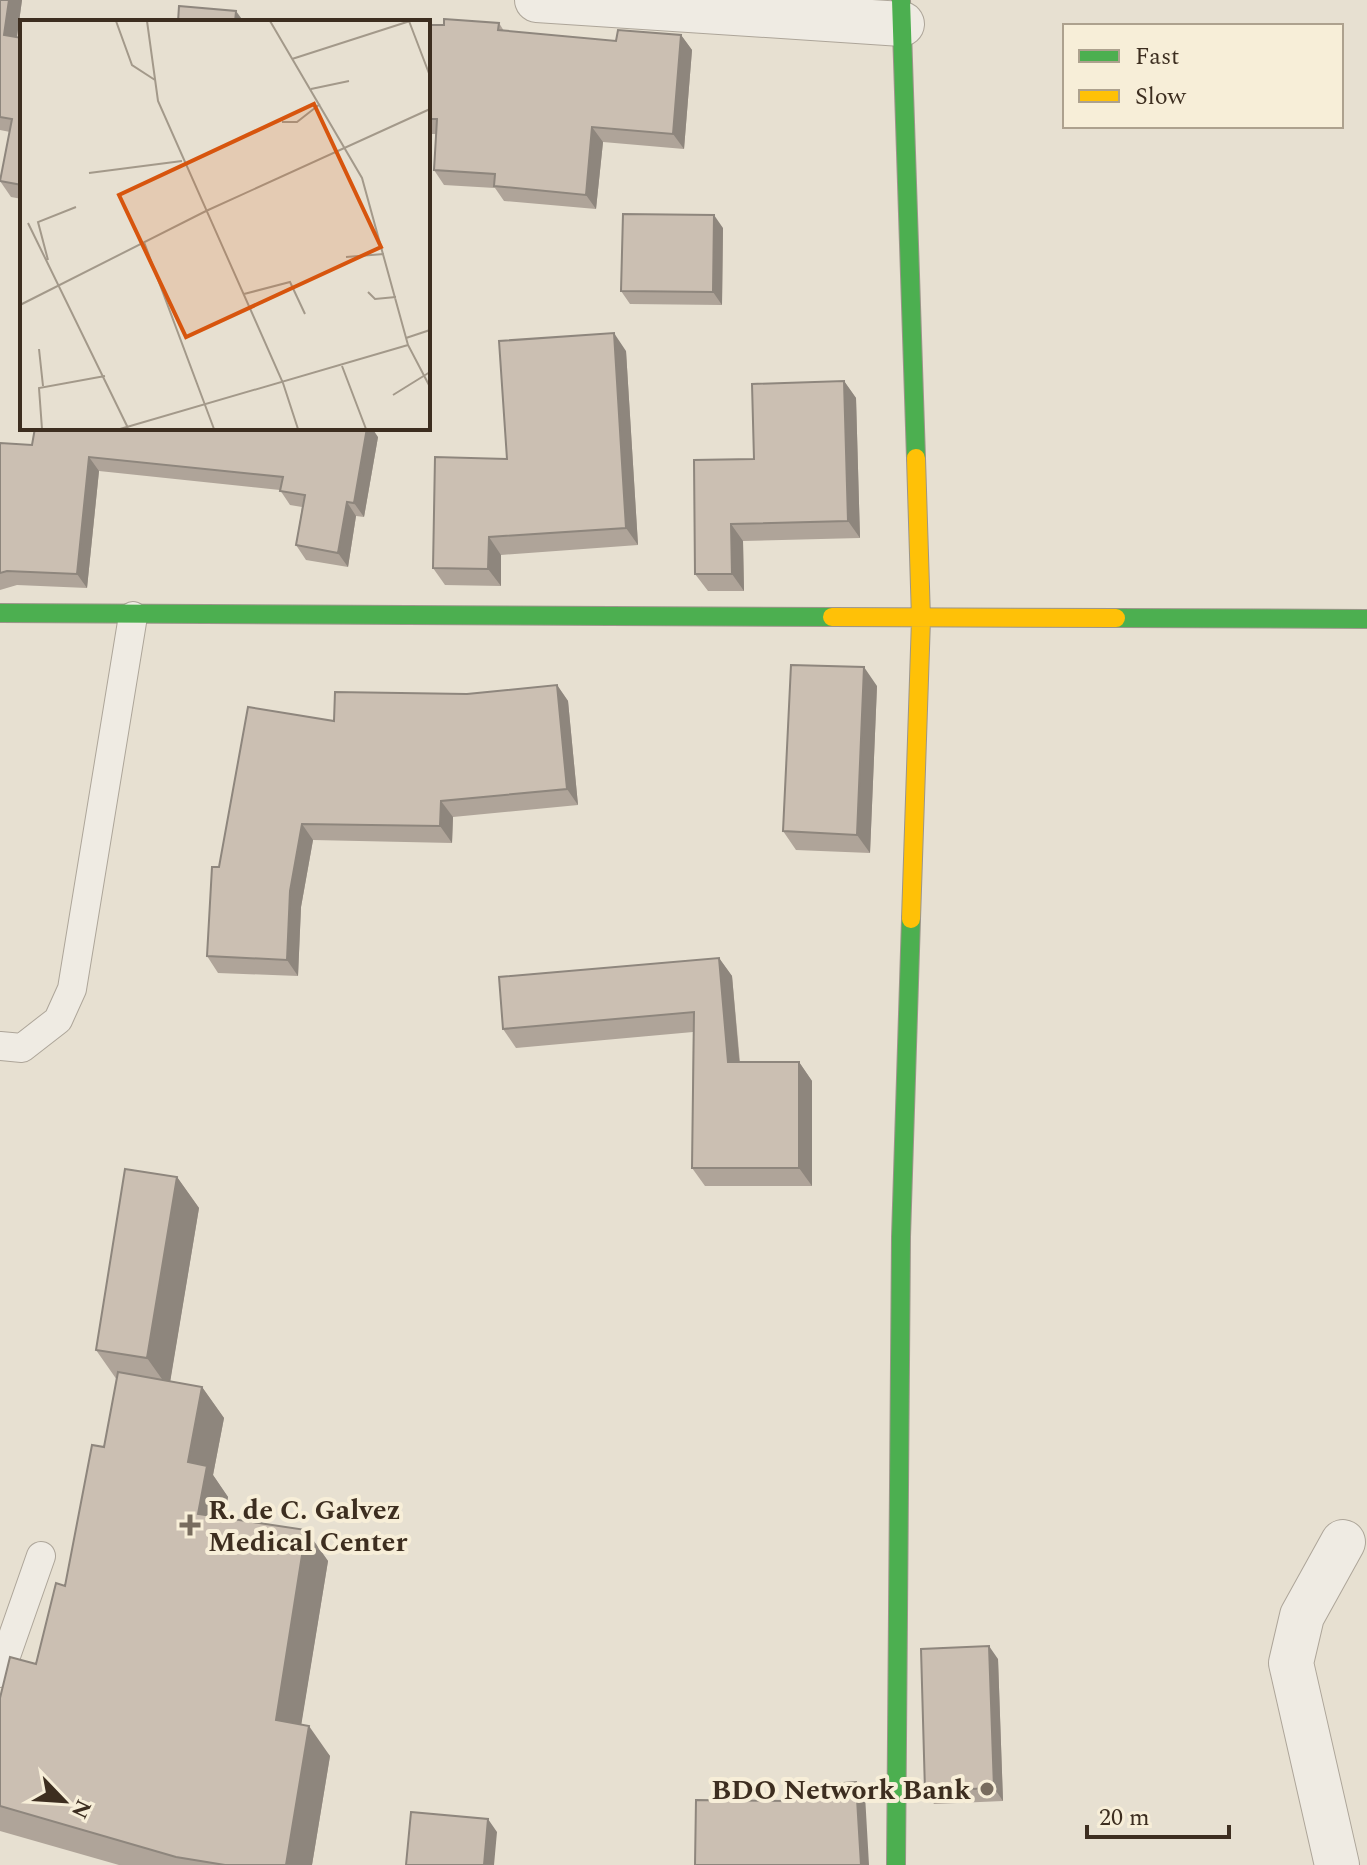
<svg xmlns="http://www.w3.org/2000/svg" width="1367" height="1865" font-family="Spectral,serif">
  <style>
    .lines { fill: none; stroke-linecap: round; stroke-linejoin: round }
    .lane-casing { stroke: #ada599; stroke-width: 30 }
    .street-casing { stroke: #ada599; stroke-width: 46 }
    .fast-casing { stroke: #9c958a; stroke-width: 20 }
    .slow-casing { stroke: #9c958a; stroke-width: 20 }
    .lane { stroke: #efebe3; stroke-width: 28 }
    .street { stroke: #efebe3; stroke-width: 44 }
    .fast { stroke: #4caf50; stroke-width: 18 }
    .slow { stroke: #ffc107; stroke-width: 18 }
    .wall { fill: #afa499 }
    .shaded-wall { fill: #8e867d }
    .building { fill: #cbbfb2; stroke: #8e867d; stroke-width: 2 }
    .poi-dot { fill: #786c5e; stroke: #f7eed8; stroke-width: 3 }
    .labels { text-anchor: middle; stroke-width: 8; stroke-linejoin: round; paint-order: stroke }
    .poi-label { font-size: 28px; font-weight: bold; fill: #3d2e20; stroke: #f7eed8; text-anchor: start }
    .inset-road { fill: none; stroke: #a3998a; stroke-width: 2 }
    .view { fill: #d7550e; fill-opacity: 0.15; stroke: #d7550e; stroke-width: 4 }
    .inset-edge { fill: none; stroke: #3d2e20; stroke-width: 4 }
  </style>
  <rect width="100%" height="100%" fill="#e7e0d1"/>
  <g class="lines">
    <defs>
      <path id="lane" d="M 0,1046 L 22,1048 L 58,1020 L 72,989 L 133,616
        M 0,1673 L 41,1556"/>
      <path id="street" d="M 537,0 L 902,24
        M 1337,1865 L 1291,1663 L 1302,1616 L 1343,1542"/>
      <path id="fast" d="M 901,0 L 916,458
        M 0,613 L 832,617
        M 1116,618 L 1367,619
        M 896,1865 L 901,1237 L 911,919"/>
      <path id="slow" d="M 832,617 L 1116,618
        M 911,919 L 921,619 L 916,458"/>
    </defs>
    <use href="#lane" class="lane-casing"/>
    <use href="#street" class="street-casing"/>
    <use href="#fast" class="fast-casing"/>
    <use href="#slow" class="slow-casing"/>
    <use href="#lane" class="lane"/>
    <use href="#street" class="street"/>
    <use href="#fast" class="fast"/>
    <use href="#slow" class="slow"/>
  </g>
  <path class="wall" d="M 0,0 L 22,0 L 17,37 L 22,38 L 22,199 L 11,197 L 0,181 L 10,132 L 0,130 Z
    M 499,23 L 504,31 L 616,41 L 681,35 L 692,50 L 684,149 L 603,142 L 596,209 L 504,201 L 495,188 L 444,185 L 434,170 L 436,134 L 428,134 L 428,25 Z
    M 723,228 L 722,305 L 630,304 L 621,291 Z
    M 626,351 L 638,545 L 501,555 L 501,586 L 445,585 L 433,568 L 507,459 Z
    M 844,381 L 856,398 L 860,538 L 743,541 L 744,591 L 708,591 L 695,574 L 754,459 Z
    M 378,437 L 364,517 L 356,516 L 348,567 L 306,560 L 296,545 L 302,507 L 290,505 L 280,490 L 99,471 L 87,588 L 17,585 L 0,590 L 0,443 L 32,445 Z
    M 557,685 L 568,701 L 578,805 L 453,817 L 452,843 L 313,840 L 301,907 L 298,976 L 218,973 L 207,956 L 219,867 L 334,721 L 467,694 Z
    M 877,686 L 870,853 L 796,850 L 783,831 Z
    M 719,958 L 732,976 L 740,1062 L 799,1062 L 812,1081 L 812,1186 L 705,1186 L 692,1168 L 693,1032 L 516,1048 L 503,1029 Z
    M 177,1177 L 199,1208 L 170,1381 L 202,1387 L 224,1418 L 213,1475 L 228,1497 L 224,1518 L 306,1530 L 328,1561 L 301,1724 L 330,1756 L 312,1865 L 119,1865 L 0,1831 L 0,1698 L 36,1664 L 65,1586 L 104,1447 L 117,1380 L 96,1350 Z
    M 998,1659 L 1003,1801 L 934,1804 L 925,1791 Z"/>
  <path class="shaded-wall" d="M 9,0 L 22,0 L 15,51 L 4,35 Z
    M 236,11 L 244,22 L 235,22 Z
    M 681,35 L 692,50 L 684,149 L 673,134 Z
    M 592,127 L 603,142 L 596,209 L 586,195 Z
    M 714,215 L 723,228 L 722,305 L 713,292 Z
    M 614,333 L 626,351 L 638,545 L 626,528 Z
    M 844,381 L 856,398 L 860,538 L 848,521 Z
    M 363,428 L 372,428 L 378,437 L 364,517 L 354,503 Z
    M 89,457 L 99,471 L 87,588 L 77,574 Z
    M 347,502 L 356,516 L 348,567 L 338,553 Z
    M 731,524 L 743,541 L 744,591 L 732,574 Z
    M 489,537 L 501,555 L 501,586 L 488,569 Z
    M 864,667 L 877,686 L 870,853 L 857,835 Z
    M 557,685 L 568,701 L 578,805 L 567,789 Z
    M 441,801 L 453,817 L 452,843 L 440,826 Z
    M 302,824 L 313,840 L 301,907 L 298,976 L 287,960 L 290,891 Z
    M 719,958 L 732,976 L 741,1081 L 728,1062 Z
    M 799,1062 L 812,1081 L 812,1186 L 799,1168 Z
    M 177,1177 L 199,1208 L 169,1389 L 147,1358 Z
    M 202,1387 L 224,1418 L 213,1475 L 228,1497 L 219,1544 L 198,1514 L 188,1462 Z
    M 306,1530 L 328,1561 L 297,1751 L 276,1720 Z
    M 989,1646 L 998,1659 L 1003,1801 L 994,1788 Z
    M 309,1726 L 330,1756 L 312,1865 L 286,1865 Z
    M 856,1782 L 865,1795 L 869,1865 L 861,1865 Z
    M 488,1819 L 497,1832 L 494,1865 L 484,1865 Z"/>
  <path class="building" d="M 0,0 L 9,0 L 4,35 L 22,38 L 22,185 L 0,181 L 12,119 L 0,117 Z
    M 179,6 L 236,11 L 235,22 L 178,22 Z
    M 366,19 L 366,22 L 327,22 Z
    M 444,19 L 499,23 L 498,30 L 616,41 L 618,30 L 681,35 L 673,134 L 592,127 L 586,195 L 494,186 L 495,174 L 434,170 L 437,119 L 428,119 L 428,25 L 444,25 Z
    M 623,214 L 714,215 L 713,292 L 621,291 Z
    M 614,333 L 626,528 L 489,537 L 488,569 L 433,568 L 435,457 L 507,459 L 499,341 Z
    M 844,381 L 848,521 L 731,524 L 732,574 L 695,574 L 694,460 L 754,459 L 752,384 Z
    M 35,428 L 367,428 L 354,503 L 347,502 L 338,553 L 296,545 L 305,495 L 280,491 L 283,477 L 89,457 L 77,574 L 7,571 L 0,573 L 0,443 L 32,445 Z
    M 791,665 L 864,667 L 857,835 L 783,831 Z
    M 557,685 L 567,789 L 441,801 L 440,826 L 302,824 L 290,891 L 287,960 L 207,956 L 212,867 L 219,867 L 248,707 L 334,721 L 335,692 L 467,694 Z
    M 719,958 L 728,1062 L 799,1062 L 799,1168 L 692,1168 L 694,1012 L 503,1029 L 499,977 Z
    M 125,1169 L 177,1177 L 147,1358 L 96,1350 Z
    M 118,1372 L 202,1387 L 188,1462 L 207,1466 L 198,1514 L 306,1530 L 276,1720 L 309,1726 L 286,1865 L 225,1865 L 176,1857 L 0,1806 L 0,1698 L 10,1657 L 36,1664 L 56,1583 L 65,1586 L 92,1445 L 104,1447 Z
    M 989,1646 L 994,1788 L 925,1791 L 921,1649 Z
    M 856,1782 L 861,1865 L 695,1865 L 696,1800 L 790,1801 L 789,1787 Z
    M 411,1812 L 488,1819 L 484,1865 L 406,1865 Z"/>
  <g class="poi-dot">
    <path d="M186 1513h8v8h8v8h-8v8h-8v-8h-8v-8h8z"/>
    <circle cx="987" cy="1789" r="8"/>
  </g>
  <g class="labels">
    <g class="poi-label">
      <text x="208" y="1519">R. de C. Galvez<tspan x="208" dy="32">Medical Center</tspan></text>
      <text x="971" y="1799" text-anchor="end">BDO Network Bank</text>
    </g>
  </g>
  <g transform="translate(20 20)">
    <rect width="410" height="410" fill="#e7e0d1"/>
    <path class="inset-road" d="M 96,1 L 112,45 L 135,60M 127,1 L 138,81 L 263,363 L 278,409M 250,1 L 342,158 L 388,325 L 410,367M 389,1 L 410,56M 272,39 L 390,1M 291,69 L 329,61M 262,102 L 277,102 L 300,84M 0,133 L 0,159M 69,153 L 162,141M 8,203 L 108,408M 124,222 L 194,409M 326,237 L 364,234M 28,240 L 18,202 L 56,187M 348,272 L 355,279 L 376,277M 224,274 L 270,262 L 285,294M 0,285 L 186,191 L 410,89M 386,318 L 410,310M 19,329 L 23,366M 322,346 L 346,409M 373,375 L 410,352M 22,409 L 19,368 L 85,356M 100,409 L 388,325"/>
    <path class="view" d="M 294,84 L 361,227 L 166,317 L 99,175 Z"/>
    <rect width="410" height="410" class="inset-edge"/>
  </g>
  <rect x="1063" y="24" width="280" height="104" fill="#f7eed8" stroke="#ada18e" stroke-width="2"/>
  <rect x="1079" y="50" width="40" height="12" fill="#4caf50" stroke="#ada18e" stroke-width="2"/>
  <text x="1135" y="64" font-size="24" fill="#3d2e20">Fast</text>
  <rect x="1079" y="90" width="40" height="12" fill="#ffc107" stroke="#ada18e" stroke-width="2"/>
  <text x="1135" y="104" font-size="24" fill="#3d2e20">Slow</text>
  <g transform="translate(64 1801) rotate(115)" stroke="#f7eed8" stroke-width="6" paint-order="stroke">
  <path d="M0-6L14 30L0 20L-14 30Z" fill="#3d2e20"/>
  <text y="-12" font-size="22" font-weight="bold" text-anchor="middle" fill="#3d2e20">N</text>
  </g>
  <path d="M1087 1825v12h142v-12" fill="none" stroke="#3d2e20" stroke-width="4"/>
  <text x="1099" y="1825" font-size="24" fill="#3d2e20" stroke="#f7eed8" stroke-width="6" paint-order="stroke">20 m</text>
</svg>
